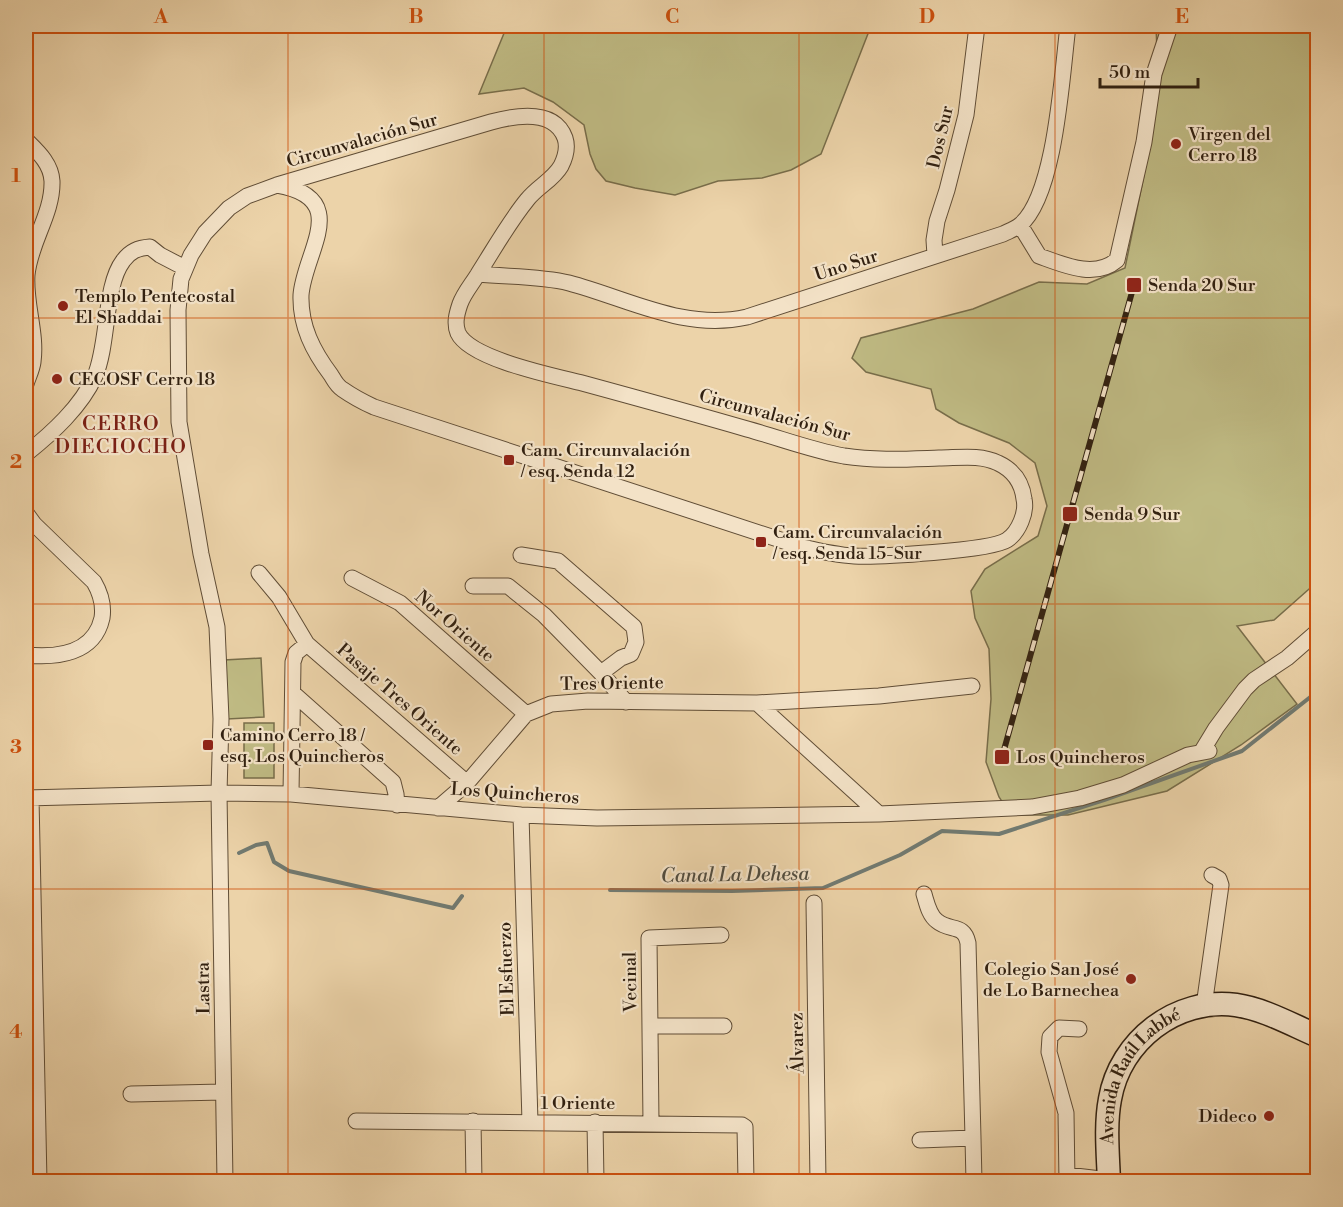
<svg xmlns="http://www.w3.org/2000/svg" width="1343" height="1207" font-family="'Libre Bodoni',serif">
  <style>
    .green { fill: #bfba83; stroke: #786d4a; stroke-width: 1.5 }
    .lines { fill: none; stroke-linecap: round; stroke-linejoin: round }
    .stream { stroke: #717a71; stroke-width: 4 }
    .street-casing { stroke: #604d36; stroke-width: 17 }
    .secondary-casing { stroke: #312010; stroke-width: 25 }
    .street { stroke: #f3e2c7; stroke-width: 15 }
    .secondary { stroke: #f3e2c7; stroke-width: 22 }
    .rail-casing { stroke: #312010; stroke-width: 6 }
    .rail { stroke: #f3e2c7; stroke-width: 4; stroke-dasharray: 11; stroke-linecap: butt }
    .grid { fill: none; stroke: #cd500d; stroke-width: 1.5; stroke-opacity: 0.55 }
    .poi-dot { fill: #8f2418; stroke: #f3e2c7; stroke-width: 2 }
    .labels { text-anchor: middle; stroke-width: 4.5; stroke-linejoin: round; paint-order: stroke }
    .poi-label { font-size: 18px; fill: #312010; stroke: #f3e2c7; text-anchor: start }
    .street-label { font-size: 18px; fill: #312010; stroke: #f3e2c7 }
    .neighbourhood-label { font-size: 20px; letter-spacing: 1.5px; fill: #7a1f14; stroke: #f3e2c7 }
    .water-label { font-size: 20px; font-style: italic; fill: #514d40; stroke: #f3e2c7 }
    .neatline { fill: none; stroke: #cd500d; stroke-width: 2 }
    .grid-label { font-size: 20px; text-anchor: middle; font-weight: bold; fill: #cd500d }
  </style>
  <rect width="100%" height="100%" fill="#ecd3a9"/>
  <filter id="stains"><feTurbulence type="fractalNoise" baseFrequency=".00333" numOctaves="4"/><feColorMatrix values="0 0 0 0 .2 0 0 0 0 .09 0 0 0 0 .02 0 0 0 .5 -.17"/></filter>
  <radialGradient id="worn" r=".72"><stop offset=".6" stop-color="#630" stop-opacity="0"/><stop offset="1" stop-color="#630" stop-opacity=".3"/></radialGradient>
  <path class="green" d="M 507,26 L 871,26 L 821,154 L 791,170 L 762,178 L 718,181 L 675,195 L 635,188 L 606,181 L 596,169 L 590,154 L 584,125 L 553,102 L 524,88 L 479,94 Z
    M 1156,26 L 1317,26 L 1317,582 L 1274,620 L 1237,626 L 1297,704 L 1241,745 L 1167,791 L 1068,815 L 1011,815 L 999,797 L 986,762 L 991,699 L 989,649 L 975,618 L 971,591 L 985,569 L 1038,536 L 1047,506 L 1035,463 L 1009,443 L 959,423 L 936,409 L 931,389 L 866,372 L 852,358 L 861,338 L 973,309 L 1039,282 L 1087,284 L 1125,268 L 1144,175 L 1158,77 Z
    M 261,658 L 264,717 L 227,719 L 224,660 Z
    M 244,723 L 274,723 L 274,778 L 244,778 Z"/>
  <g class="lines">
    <path class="stream" d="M 239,853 L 256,845 L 267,843 L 274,862 L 289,871 L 453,908 L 462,896
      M 610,890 L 732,891 L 823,888 L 900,855 L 942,831 L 999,834 L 1104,800 L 1242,751 L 1318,691"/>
    <defs>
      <path id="street" d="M 26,140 C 37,151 51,163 52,181 C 53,214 30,242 27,275 C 25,304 37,333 33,362 C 32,370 28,377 26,384
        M 1020,225 L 1039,256 C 1064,265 1095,279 1117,260 L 1144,142 L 1154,74 L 1170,26
        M 935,255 L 934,240 L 937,221 L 947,190 L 966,115 L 977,26
        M 478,274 C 508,277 541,276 569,283 C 629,299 684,331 747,317 L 1003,234 C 1009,231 1015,229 1020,225 C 1056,195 1062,72 1068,26
        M 26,454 C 52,433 81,407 95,376 C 109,343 104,286 123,261 C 130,251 138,248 150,247 L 160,255 L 185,268
        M 26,513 L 34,524 L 94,582 C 101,594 104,605 102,618 C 94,654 57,658 26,655
        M 521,555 L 558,561 L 634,627 L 636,642 L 631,654 L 621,658 L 601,673
        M 259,573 L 279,597 L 307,644 L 467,783
        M 352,578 L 400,603 L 526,714
        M 473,586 L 508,586 L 544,615 L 601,673 L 626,702
        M 293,693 L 393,782 L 396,794 L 397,805
        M 757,703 L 879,814
        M 1202,751 L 1216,728 L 1245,689 L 1254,680 L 1287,658 L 1318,631
        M 291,794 L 293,662 L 296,653 L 307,644
        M 26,798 L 219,793 L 291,794 L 521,815 L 597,818 L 879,814 L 1032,807 L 1080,798 L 1123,785 L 1188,755 L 1209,751
        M 31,798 L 39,1182
        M 438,808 L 467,783 L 526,714 L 551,704 L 588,701 L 757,703 L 879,696 L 972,686
        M 521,815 L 530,1122
        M 924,894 C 927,904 929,915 937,921 C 950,932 964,923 968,943 L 973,1138
        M 814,903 L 818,1182
        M 1204,1006 L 1221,885 L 1219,879 L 1212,875
        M 650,1026 L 724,1026
        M 131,1094 L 223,1092
        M 356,1121 L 742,1125 L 745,1127 L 746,1182
        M 473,1121 L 474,1182
        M 595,1122 L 596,1182
        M 651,1123 L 649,938 L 721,935
        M 920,1140 L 973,1138 L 974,1182
        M 1067,1175 L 1109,1180
        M 225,1182 L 219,793 L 221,719 L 217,627 L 201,554 L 179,422 L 178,310 L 181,279 L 191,255 L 205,233 L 229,208 L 247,196 L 277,185 L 491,122 C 513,116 554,108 565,138 C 568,147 565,158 561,166 C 553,180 537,187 527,200 C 509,222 494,249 478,274 C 472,284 464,293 460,304 C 457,313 454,323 458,333 C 470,359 554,376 582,383 C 637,398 692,413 747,429 C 780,438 811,450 844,456 C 876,461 908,459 939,458 C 958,458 980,454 998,463 C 1013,470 1022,482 1024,499 C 1027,512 1019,532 1007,540 C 990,551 878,557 854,556 C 836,555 819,551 802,547 L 374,407 C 363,402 352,396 342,389 C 337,386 334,380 331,375 C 313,351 300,326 301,295 C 304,252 353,198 277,185
        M 1067,1182 L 1066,1113 L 1049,1052 L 1050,1037 L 1059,1028 L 1079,1029"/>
      <g id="secondary">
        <path id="s1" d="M 1109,1182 C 1108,1155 1105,1125 1110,1099 C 1120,1041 1176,997 1236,1005 C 1264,1009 1292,1025 1318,1036"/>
      </g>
    </defs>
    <use href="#street" class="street-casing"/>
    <use href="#secondary" class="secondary-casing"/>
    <use href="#street" class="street"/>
    <use href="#secondary" class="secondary"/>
    <defs>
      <path id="rail" d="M 1002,757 L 1134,285"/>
    </defs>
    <use href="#rail" class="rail-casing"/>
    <use href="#rail" class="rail"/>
  </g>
  <path class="grid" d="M 288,26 L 288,1182M 544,26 L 544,1182M 799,26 L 799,1182M 1055,26 L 1055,1182M 26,318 L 1318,318M 26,604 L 1318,604M 26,889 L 1318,889"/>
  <g class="poi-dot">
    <circle cx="1176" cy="144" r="6"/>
    <rect x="1126" y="277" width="16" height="16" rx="3"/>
    <circle cx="63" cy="306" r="6"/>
    <circle cx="57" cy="379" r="6"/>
    <rect x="503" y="454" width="12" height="12" rx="3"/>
    <rect x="1062" y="506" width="16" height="16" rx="3"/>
    <rect x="755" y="536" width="12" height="12" rx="3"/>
    <rect x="202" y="739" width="12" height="12" rx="3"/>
    <rect x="994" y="749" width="16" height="16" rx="3"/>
    <circle cx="1131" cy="979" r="6"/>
    <circle cx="1269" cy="1116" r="6"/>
  </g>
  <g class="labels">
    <g class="poi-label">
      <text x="1188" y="140">Virgen del<tspan x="1188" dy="21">Cerro 18</tspan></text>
      <text x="1148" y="291">Senda 20 Sur</text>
      <text x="75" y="302">Templo Pentecostal<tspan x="75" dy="21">El Shaddai</tspan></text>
      <text x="69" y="385">CECOSF Cerro 18</text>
      <text x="521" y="456">Cam. Circunvalación<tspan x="521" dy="21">/ esq. Senda 12</tspan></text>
      <text x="1084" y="520">Senda 9 Sur</text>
      <text x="773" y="538">Cam. Circunvalación<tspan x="773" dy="21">/ esq. Senda 15-Sur</tspan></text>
      <text x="220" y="741">Camino Cerro 18 /<tspan x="220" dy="21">esq. Los Quincheros</tspan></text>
      <text x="1016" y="763">Los Quincheros</text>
      <text x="1119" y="975" text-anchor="end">Colegio San José<tspan x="1119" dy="21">de Lo Barnechea</tspan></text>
      <text x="1257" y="1122" text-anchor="end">Dideco</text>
    </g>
    <g class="street-label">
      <text transform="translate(940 137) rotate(-77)" y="6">Dos Sur</text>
      <text transform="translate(362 140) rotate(-16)" y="6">Circunvalación Sur</text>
      <text transform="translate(846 265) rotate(-18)" y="6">Uno Sur</text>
      <text transform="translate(775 415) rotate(15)" y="6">Circunvalación Sur</text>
      <text transform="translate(455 626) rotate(41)" y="6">Nor Oriente</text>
      <text transform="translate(612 683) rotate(-1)" y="6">Tres Oriente</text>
      <text transform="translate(400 699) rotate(41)" y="6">Pasaje Tres Oriente</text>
      <text transform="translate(515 793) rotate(4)" y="6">Los Quincheros</text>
      <text transform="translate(506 969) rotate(-92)" y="6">El Esfuerzo</text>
      <text transform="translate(630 982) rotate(-91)" y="6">Vecinal</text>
      <text transform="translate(203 988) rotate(-91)" y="6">Lastra</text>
      <text transform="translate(797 1043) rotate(-91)" y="6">Álvarez</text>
      <text dy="6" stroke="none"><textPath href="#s1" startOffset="118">Avenida Raúl Labbé</textPath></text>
      <text x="578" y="1109">1 Oriente</text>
    </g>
    <g class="neighbourhood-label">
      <text x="121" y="430">CERRO<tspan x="121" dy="23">DIECIOCHO</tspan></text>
    </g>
    <g class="water-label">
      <text transform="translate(735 874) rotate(-1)" y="7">Canal La Dehesa</text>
    </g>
  </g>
  <rect width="1343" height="1207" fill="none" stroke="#ecd3a9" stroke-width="66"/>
  <path d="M1100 78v9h98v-9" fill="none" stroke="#312010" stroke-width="3"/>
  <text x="1109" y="78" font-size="18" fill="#312010" stroke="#f3e2c7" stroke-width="4.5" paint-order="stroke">50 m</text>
  <rect x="33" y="33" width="1277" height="1141" class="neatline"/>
  <g class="grid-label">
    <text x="161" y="23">A</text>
    <text x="416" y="23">B</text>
    <text x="672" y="23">C</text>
    <text x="927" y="23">D</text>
    <text x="1182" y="23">E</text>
    <text x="16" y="182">1</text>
    <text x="16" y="468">2</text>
    <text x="16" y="753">3</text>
    <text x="16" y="1038">4</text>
  </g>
  <rect width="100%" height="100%" filter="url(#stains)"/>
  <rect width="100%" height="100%" fill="url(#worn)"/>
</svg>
